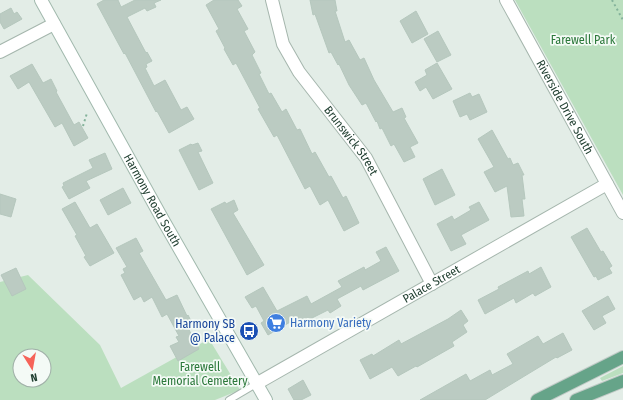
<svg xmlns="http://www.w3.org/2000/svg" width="623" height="400" font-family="'Fira Sans Condensed',sans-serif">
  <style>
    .green { fill: #bbdfbf; fill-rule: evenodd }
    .building { fill: #bbcbc2; stroke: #b5c7bd }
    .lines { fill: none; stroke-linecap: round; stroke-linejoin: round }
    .lane-casing { stroke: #a5b6ad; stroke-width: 8 }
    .street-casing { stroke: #a5b6ad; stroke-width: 14 }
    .secondary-casing { stroke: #a1b9ad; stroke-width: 14 }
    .primary-casing { stroke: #c1cac6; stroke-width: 14 }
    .path { stroke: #83b29a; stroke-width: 2; stroke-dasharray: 2 3; stroke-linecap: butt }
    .lane { stroke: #fff; stroke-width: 6 }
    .street { stroke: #fff; stroke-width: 12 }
    .secondary { stroke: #fff; stroke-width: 12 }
    .primary { stroke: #66a489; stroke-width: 12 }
    .labels { text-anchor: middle; stroke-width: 3.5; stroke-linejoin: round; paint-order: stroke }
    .park-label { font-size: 12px; fill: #2b783a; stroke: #f4faf6 }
    .street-label { font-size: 12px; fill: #224032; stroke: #f4faf6 }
    .shop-label { font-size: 12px; fill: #366cbe; stroke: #f4faf6; text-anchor: start }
    .transit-label { font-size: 12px; fill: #164399; stroke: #f4faf6; text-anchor: end }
  </style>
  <rect width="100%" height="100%" fill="#e3ede7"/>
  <path class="green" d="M 515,0 L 623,0 L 623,195 Z
    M 28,275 L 100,345 L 121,388 L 209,339 L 240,390 L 215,400 L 0,400 L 0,282 ZM 20,356 L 44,356 L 44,380 L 20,380 Z
    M 623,366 L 623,373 L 602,381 L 600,378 Z"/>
  <path class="building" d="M 104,0 L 118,0 L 121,7 L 135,0 L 161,0 L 154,3 L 156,7 L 147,11 L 145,8 L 127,17 L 146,53 L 147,52 L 152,61 L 146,64 L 147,67 L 145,68 L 154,86 L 165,80 L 181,110 L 187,107 L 194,119 L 169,133 L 157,111 L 156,112 L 125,53 L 124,54 L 97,4 Z
    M 214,0 L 238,0 L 242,6 L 237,9 L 248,29 L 244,31 L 255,52 L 252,55 L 261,73 L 259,74 L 269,94 L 271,93 L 282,112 L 286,109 L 297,130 L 300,129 L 312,154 L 315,152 L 329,177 L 331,176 L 343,198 L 346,196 L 359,223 L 344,231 L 328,200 L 320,205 L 310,186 L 305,189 L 277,135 L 274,137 L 258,109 L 260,108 L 236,63 L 233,65 L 224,49 L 225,48 L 216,31 L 219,29 L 206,5 Z
    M 310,0 L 335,0 L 337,11 L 335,11 L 345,42 L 349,40 L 360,60 L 364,58 L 374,80 L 393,112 L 402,108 L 406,117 L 404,118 L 418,143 L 410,147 L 415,157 L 404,162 L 394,144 L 391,146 L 382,128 L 380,129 L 377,121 L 376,122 L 366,103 L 362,105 L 349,85 L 339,64 L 338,65 L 331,52 L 329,53 L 315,14 L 313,15 Z
    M 11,8 L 14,14 L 17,12 L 22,19 L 4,29 L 0,22 L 0,14 Z
    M 416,11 L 428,34 L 412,43 L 400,21 Z
    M 438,31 L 451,55 L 437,62 L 424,39 Z
    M 437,63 L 452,89 L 433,99 L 426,87 L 420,91 L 415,82 L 427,75 L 425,70 Z
    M 32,64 L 43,83 L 51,79 L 57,91 L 56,92 L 74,125 L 79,122 L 88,138 L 74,146 L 62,123 L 55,127 L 29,82 L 18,89 L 10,76 Z
    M 470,93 L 472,97 L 479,94 L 487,112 L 470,120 L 467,114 L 460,117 L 453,101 Z
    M 492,130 L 508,159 L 510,158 L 513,165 L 518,163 L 524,175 L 522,175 L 525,199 L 522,199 L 524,216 L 511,217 L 507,186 L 495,192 L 484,172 L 494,167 L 478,139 Z
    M 198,143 L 202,151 L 198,152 L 213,183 L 199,190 L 179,150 L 191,144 L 192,145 Z
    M 105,153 L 112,169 L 86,181 L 90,188 L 69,199 L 62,187 L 64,186 L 63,183 L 93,168 L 89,160 Z
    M 442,169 L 455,195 L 435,205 L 423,179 Z
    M 123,188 L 131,203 L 108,215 L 100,200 Z
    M 0,194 L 16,199 L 11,217 L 0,214 Z
    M 234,200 L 238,210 L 233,213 L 264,265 L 247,275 L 211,209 L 225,202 L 226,204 Z
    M 75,202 L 90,228 L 97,224 L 114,253 L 90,266 L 84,257 L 86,256 L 75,236 L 77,235 L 62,209 Z
    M 479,202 L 489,220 L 461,235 L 466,244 L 451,251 L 437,224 L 452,216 L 454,220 L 471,210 L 469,207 Z
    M 587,228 L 601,252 L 603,251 L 612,266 L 609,268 L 612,273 L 598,280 L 596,276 L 594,277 L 571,237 Z
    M 136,238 L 143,251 L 139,253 L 166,300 L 177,295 L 187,316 L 188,315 L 192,323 L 187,326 L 199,349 L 178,361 L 170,346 L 179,342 L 176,337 L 179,336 L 167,314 L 162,317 L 152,297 L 144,302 L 141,296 L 134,300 L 121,275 L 125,273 L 123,269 L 127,267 L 116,248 Z
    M 386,247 L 399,271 L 363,290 L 361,286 L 337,299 L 341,306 L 330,313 L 328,310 L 300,324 L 297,318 L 268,335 L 261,323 L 264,321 L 256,306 L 252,308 L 245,297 L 263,287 L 277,311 L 307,296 L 311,304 L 342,287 L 338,281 L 364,267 L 365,270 L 381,261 L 376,252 Z
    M 541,267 L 551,287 L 535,296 L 533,293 L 516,303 L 514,298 L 485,314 L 478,300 L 499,289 L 498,287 L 528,271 L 529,274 Z
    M 16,268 L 26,289 L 12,296 L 1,275 Z
    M 608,296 L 615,309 L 602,316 L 606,323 L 594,330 L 582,311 Z
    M 461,310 L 468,321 L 463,325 L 467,332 L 452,342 L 454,346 L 417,367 L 416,366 L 398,376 L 392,367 L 370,379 L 360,360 L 372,354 L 373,356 L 399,340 L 401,344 L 448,319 Z
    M 563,333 L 572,350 L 557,358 L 556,357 L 485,400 L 420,400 L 466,374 L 470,381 L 490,370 L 492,375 L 513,364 L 507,354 L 538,336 L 543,344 Z
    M 303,380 L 311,395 L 301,400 L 294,400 L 288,389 Z"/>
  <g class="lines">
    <defs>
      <path id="lane" d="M 229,400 L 256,384"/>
      <g id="street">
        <path id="s1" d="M 272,0 L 283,44 L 299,72 L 366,158 L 432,284"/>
        <path id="s2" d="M 506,0 L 623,213"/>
        <path d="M 0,52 L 54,24"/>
        <path id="s3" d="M 256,384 L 607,184"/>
      </g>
      <g id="secondary">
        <path id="s4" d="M 41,0 L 163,220 L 266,400"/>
      </g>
      <path id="primary" d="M 537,400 L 623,357
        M 576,400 L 623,381"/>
    </defs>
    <use href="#lane" class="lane-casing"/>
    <use href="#street" class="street-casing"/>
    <use href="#secondary" class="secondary-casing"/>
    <use href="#primary" class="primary-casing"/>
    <path class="path" d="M 612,0 L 623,20
      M 83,126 L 87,113"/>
    <use href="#lane" class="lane"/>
    <use href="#street" class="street"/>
    <use href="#secondary" class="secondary"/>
    <use href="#primary" class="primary"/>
  </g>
  <defs>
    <symbol id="supermarket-disc" viewBox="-11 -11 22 22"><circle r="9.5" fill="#3f7fe0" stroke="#f4faf6"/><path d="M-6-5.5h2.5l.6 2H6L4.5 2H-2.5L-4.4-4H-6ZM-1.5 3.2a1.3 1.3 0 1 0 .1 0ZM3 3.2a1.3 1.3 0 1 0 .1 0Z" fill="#fff"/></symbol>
    <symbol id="bus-disc" viewBox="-11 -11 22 22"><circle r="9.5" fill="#1a4fb4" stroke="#f4faf6"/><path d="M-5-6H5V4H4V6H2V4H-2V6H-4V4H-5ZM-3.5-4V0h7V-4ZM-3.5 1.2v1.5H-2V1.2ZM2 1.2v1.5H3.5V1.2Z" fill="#fff"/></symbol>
  </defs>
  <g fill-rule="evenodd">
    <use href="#supermarket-disc" x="265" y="312" width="22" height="22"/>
    <use href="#bus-disc" x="238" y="320" width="22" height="22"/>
  </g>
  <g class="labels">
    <g class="park-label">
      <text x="583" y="44">Farewell Park</text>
      <text x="200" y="371">Farewell<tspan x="200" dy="14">Memorial Cemetery</tspan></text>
    </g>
    <g class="street-label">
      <text dy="4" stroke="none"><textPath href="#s2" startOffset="122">Riverside Drive South</textPath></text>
      <text dy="4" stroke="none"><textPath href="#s1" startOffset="164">Brunswick Street</textPath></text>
      <text dy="4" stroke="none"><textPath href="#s4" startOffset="229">Harmony Road South</textPath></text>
      <text dy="4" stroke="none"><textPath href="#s3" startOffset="202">Palace Street</textPath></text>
    </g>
    <g class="shop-label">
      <text x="290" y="327">Harmony Variety</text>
    </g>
    <g class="transit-label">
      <text x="235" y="328">Harmony SB<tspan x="235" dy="14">@ Palace</tspan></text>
    </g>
  </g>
  <g transform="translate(32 368) rotate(169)"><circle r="19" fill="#f4faf6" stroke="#a0b0a8"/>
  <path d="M0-3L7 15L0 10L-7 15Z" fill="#f66359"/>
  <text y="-6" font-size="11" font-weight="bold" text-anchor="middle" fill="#224032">N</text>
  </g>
</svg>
